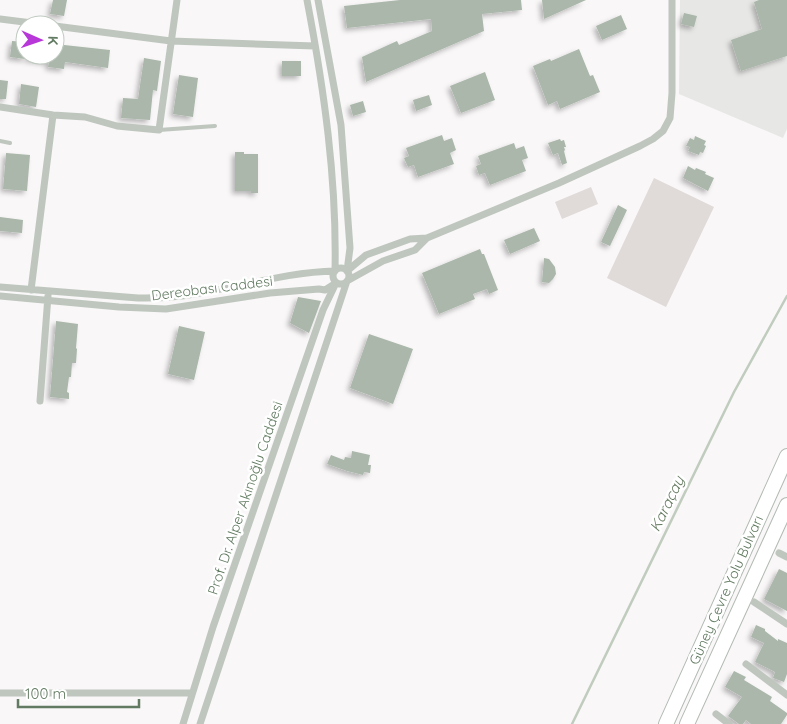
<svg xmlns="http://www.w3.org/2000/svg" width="787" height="724" font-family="Quicksand,sans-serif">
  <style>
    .built { fill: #e7e8e6 }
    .green { fill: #e0dad9 }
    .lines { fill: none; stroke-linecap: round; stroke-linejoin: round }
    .stream { stroke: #c0ccbe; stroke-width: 2.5 }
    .building { fill: #aab7aa; filter: url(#shadow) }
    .highway-casing { stroke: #b2bab2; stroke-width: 16 }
    .lane { stroke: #bec6be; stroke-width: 4 }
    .street { stroke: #bec6be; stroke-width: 7 }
    .highway { stroke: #fff; stroke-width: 14 }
    .labels { text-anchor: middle; stroke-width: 5; stroke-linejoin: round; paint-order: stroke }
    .street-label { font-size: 14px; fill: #617a61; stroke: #fff }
    .water-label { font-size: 15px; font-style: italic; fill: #657a60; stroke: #fff }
  </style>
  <defs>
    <filter id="shadow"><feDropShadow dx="-3" dy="3" stdDeviation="2.5" flood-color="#0004"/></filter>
  </defs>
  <rect width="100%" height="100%" fill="#f9f7f8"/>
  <path class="built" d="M 680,0 L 787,0 L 787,129 L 783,138 L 679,94 Z"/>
  <path class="green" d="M 654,178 L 714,207 L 666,307 L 607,278 Z
    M 591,187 L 598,204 L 562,219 L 555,202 Z"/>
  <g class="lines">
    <path class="stream" d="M 572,724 L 734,392 L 787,296"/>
  </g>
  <path class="building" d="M 53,0 L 67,0 L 64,16 L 50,14 Z
    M 400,0 L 521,0 L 522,10 L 482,14 L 484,31 L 366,82 L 362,57 L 397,41 L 399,45 L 432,31 L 431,19 L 347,28 L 344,6 Z
    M 542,0 L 586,0 L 544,19 Z
    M 759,0 L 787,0 L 787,56 L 741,71 L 731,40 L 762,29 L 754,2 Z
    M 684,13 L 697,16 L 694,27 L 681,24 Z
    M 621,15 L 627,29 L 602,40 L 596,26 Z
    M 12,41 L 25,42 L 25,59 L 10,57 Z
    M 55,44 L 110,50 L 108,68 L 65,62 L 64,69 L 48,67 L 49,62 L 27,59 L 27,55 L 55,55 Z
    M 579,49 L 590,76 L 593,75 L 600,92 L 560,109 L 557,101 L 548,105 L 533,66 L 550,59 L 551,61 Z
    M 144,58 L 161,61 L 157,91 L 153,90 L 150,120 L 121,118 L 123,98 L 138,99 Z
    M 282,61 L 301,61 L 301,76 L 282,76 Z
    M 485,72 L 495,100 L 461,113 L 450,86 Z
    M 179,75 L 198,78 L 193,117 L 173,114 Z
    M 0,80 L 8,81 L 6,99 L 0,99 Z
    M 21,84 L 39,87 L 36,107 L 19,104 Z
    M 429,95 L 432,105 L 416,111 L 413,100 Z
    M 363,101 L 366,112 L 353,116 L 350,105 Z
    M 442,135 L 444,141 L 452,138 L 456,150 L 450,153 L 454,164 L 418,177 L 414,165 L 408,167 L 404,158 L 409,156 L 406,148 Z
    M 695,136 L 706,141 L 704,145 L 706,146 L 703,153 L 700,152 L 699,155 L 688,151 L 690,147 L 686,146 L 690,138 L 694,140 Z
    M 560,139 L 561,141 L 564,140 L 566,147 L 564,147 L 565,150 L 564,151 L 567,163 L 562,165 L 558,153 L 553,155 L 548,143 Z
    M 514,143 L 516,149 L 524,146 L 528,158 L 522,160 L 526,171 L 490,185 L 485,173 L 479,175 L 476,166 L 481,164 L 478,156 Z
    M 235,152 L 244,152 L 244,154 L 258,154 L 258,193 L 251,193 L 251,191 L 235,191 Z
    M 6,153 L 30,155 L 27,191 L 3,189 Z
    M 688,166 L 695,170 L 696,168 L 706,172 L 705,174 L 714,178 L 708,191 L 683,178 Z
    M 618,205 L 627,210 L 610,246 L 601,242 Z
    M 0,217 L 23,220 L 22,233 L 0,231 Z
    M 534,228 L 540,241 L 510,254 L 504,240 Z
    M 480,249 L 482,254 L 484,254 L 498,290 L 489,294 L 487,289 L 473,294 L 475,299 L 439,314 L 422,273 Z
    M 544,258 L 549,259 L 555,267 L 556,274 L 553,279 L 549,283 L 542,282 Z
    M 298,297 L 321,301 L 309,333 L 290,323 Z
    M 56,321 L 78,324 L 76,348 L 77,349 L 76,363 L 72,363 L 71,377 L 69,377 L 67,392 L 69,393 L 69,399 L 50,397 Z
    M 179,326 L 205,332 L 194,380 L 168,374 Z
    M 369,334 L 413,349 L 393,404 L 350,388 Z
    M 352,451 L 370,455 L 368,465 L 371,465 L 370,473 L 364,472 L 363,475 L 347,471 L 327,464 L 331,455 L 344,460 L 345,457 L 351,458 Z
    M 779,569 L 787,573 L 787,611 L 764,599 Z
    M 756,625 L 765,629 L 765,631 L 778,641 L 778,639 L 787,643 L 787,674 L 784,682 L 773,678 L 775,672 L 755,662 L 764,643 L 751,637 Z
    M 734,671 L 746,677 L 744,680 L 772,697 L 770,701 L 787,713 L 787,715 L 781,724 L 751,724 L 746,720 L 743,724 L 739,724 L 728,716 L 742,697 L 725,687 Z"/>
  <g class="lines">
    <defs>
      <path id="highway" d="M 666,724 L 787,456
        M 687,724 L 787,505"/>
    </defs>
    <use href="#highway" class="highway-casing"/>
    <path class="lane" d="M 159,130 L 215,126
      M 0,141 L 10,143"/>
    <path class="street" d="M 318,0 L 341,125 L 350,248 L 347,271
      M 0,19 L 48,25
      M 55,26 L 171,41 L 315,46
      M 0,107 L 53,115 L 85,117 L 117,126 L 159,130 L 177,0
      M333 276a8 8 0 1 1 16 0a8 8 0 1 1-16 0Z
      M 347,271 L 366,255 L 410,239 L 427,238 L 559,183 L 640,146 L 653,139 L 663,131 L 670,118 L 672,93 L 672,0
      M 0,287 L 138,298 C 155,298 171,298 188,295 C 237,288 285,272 335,271 C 337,180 324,89 307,0
      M 31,290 L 53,115
      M 0,296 L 119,307 L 166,309 L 270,293 L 319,289 L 325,290 L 336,283
      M 40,401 L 48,296
      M 779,553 L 787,557
      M 754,602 L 787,624
      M 746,664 L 787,695
      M 0,693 L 192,693
      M 716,714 L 729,724
      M 183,724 L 213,627 L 323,310 L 336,283
      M 200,724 L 347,281 L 383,261 L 415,250 L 427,238"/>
    <use href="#highway" class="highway"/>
  </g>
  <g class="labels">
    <g class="street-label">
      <text transform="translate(212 288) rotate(-7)" y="5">Dereobası Caddesi</text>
      <text transform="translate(245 498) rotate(-71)" y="5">Prof. Dr. Alper Akınoğlu Caddesi</text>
      <text transform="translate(726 590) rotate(-66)" y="5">Güney Çevre Yolu Bulvarı</text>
    </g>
    <g class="water-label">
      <text transform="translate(667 504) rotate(-64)" y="5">Karaçay</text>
    </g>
  </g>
  <g transform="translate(40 40) rotate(92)"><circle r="24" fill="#ffffff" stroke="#c0cac0"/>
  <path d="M0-4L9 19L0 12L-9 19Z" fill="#b837d9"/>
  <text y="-8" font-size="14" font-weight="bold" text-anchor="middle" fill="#617a61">K</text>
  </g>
  <path d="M18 699v8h121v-8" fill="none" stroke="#617a61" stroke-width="2.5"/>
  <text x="25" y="699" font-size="15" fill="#617a61" stroke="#ffffff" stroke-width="4" paint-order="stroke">100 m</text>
</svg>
